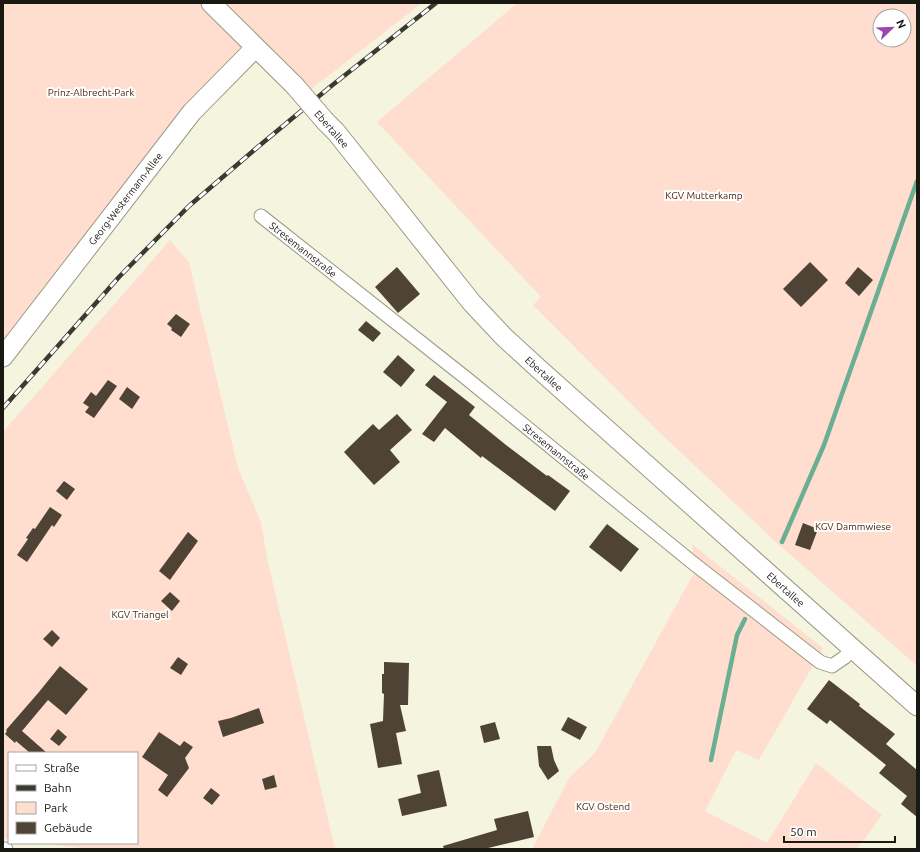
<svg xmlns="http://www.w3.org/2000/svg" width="920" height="852" font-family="Ubuntu,sans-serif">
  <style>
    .green { fill: #ffdecf; fill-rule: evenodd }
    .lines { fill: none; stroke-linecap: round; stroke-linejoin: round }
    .stream { stroke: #6aaf91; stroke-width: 4.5 }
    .building { fill: #4e4334 }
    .street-casing { stroke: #9a9985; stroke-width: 15 }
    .secondary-casing { stroke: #9a9985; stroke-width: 21 }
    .street { stroke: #fff; stroke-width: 13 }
    .secondary { stroke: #fff; stroke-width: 19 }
    .rail-casing { stroke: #3a3a30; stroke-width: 4.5 }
    .rail { stroke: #fff; stroke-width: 3; stroke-dasharray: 9; stroke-linecap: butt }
    .secondary-bridge-casing { stroke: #9a9985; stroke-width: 21; stroke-linecap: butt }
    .secondary-bridge { stroke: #fff; stroke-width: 19 }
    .labels { text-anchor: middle; stroke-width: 4; stroke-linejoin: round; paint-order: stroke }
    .park-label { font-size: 10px; fill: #461f09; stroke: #fff }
    .street-label { font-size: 10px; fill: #191912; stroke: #fff }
  </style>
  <rect width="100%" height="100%" fill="#f5f5df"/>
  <path class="green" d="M 3,3 L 422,3 L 310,90 L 260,37 L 219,73 L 3,341 Z
    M 517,3 L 917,3 L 917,666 L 777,543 L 658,431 L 533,305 L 541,297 L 377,122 ZM 880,16 L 904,16 L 904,40 L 880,40 Z
    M 170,240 L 189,262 L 238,468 L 261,522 L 267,558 L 335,849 L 89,849 L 42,843 L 137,843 L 137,753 L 9,753 L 9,839 L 3,838 L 3,432 Z
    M 692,544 L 823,648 L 759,760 L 736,750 L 705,811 L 767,843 L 816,763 L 882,815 L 857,849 L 532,849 L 569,778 L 595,753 L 695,571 Z"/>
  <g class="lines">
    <path class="stream" d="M 782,542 L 824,445 L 917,181
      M 711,760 L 737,635 L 745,619"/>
  </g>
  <path class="building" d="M 810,262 L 828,280 L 801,307 L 783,289 Z
    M 397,267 L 420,294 L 398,313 L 375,287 Z
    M 858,267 L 873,280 L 859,296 L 845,283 Z
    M 176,314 L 190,324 L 181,337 L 171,330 L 172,328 L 167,324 Z
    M 366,321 L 381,333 L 373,342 L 358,330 Z
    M 398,355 L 415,370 L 401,387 L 383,372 Z
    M 434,375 L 475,407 L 469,415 L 506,445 L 547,476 L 548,475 L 570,491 L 555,511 L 482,456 L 481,458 L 445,428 L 434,442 L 422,434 L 447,402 L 425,385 Z
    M 108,380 L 117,386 L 94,418 L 85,412 L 89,407 L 83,403 L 91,392 L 96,396 Z
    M 127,387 L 140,397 L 132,409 L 119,399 Z
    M 397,414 L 412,430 L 390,450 L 400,462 L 374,485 L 344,452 L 373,424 L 379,430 Z
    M 64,481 L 75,489 L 67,500 L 56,491 Z
    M 50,507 L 62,515 L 54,527 L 52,525 L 27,562 L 17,555 L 28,539 L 26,538 L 33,528 L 35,529 Z
    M 803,523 L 818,529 L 810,550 L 795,545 Z
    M 607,524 L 639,549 L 621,572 L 589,547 Z
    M 188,532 L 198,541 L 170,580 L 159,571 Z
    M 170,592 L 180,601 L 172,611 L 161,601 Z
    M 52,630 L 60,638 L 52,647 L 43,639 Z
    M 178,657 L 188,664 L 181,675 L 170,668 Z
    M 384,662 L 409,663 L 408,705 L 400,705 L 406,731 L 396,733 L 402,764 L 378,768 L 370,724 L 383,721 L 384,694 L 382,693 L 382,674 L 384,674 Z
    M 60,666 L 88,689 L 66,715 L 48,700 L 22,731 L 47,753 L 30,753 L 16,741 L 15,743 L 5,734 L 7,731 L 6,730 L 39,692 Z
    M 829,680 L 860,704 L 859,706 L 895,734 L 886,744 L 917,770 L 917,817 L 901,804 L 907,796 L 879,773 L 886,765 L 830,720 L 827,724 L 807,709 Z
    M 259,708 L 264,723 L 223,737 L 218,721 L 231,718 Z
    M 568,717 L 587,727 L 580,740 L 561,730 Z
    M 495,722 L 500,739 L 484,743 L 480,726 Z
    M 58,729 L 67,737 L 59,746 L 50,739 Z
    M 159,732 L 180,746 L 184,741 L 193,747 L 185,758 L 189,768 L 167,797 L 158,790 L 168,775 L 142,757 Z
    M 537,746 L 551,746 L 554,760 L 559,771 L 548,780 L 539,766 Z
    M 439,770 L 447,806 L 402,816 L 398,799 L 421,793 L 417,775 Z
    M 274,775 L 277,787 L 265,790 L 262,779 Z
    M 211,788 L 220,795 L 212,805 L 203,798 Z
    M 528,811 L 534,837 L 484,849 L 444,849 L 443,846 L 497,830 L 494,819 Z"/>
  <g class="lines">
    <defs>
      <g id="street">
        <path id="s1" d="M 261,216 L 466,378 L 693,563 L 820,662 L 832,666 L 845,657 L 852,647"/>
        <path d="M 3,849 L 6,849"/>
      </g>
      <g id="secondary">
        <path d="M 211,3 L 295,86"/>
        <path id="s2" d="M 325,121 L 336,132 L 472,303 L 504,337 L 540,370 L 917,706"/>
        <path id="s3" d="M 3,357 L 192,112 L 255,48"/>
      </g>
    </defs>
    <use href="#street" class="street-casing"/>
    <use href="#secondary" class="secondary-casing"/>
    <use href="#street" class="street"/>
    <use href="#secondary" class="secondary"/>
    <defs>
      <path id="rail" d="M 3,408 L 119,277 L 189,206 L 259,146 L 330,87 L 436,3"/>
    </defs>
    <use href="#rail" class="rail-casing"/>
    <use href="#rail" class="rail"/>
    <defs>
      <path id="secondary-bridge" d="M 295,86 L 325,121"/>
    </defs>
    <use href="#secondary-bridge" class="secondary-bridge-casing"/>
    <use href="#secondary-bridge" class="secondary-bridge"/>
  </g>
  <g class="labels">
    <g class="park-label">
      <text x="91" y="96">Prinz-Albrecht-Park</text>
      <text x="704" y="199">KGV Mutterkamp</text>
      <text x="853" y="530">KGV Dammwiese</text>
      <text x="140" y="618">KGV Triangel</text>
      <text x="603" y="810">KGV Ostend</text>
    </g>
    <g class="street-label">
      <text transform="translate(332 129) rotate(49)" y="4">Ebertallee</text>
      <text dy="4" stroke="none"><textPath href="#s3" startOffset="200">Georg-Westermann-Allee</textPath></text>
      <text dy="4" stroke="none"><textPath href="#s1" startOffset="54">Stresemannstraße</textPath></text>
      <text dy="4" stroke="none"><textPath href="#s2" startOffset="335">Ebertallee</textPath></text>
      <text dy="4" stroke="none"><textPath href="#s1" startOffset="378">Stresemannstraße</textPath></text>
      <text dy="4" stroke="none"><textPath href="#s2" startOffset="659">Ebertallee</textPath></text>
    </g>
  </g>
  <rect width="920" height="852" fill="none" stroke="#191912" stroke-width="8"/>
  <rect x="8" y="752" width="130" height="92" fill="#ffffff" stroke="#a3a3a0"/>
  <rect x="16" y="765" width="20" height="6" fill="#ffffff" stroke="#a3a3a0"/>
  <text x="44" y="772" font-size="12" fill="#191912">Straße</text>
  <rect x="16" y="785" width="20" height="6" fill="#3a3a30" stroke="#a3a3a0"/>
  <text x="44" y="792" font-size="12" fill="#191912">Bahn</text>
  <rect x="16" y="802" width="20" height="12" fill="#ffdecf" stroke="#a3a3a0"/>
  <text x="44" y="812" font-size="12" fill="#191912">Park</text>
  <rect x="16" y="822" width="20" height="12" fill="#4e4334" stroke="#a3a3a0"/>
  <text x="44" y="832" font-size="12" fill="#191912">Gebäude</text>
  <g transform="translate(892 28) rotate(67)"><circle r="19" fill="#ffffff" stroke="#a3a3a0"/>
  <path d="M0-3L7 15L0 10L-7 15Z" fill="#9b45b3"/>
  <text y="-6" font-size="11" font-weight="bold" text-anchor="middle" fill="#191912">N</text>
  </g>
  <path d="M784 836v6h111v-6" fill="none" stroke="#191912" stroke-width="2"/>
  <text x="790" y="836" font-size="12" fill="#191912" stroke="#ffffff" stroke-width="3" paint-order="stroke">50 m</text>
</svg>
